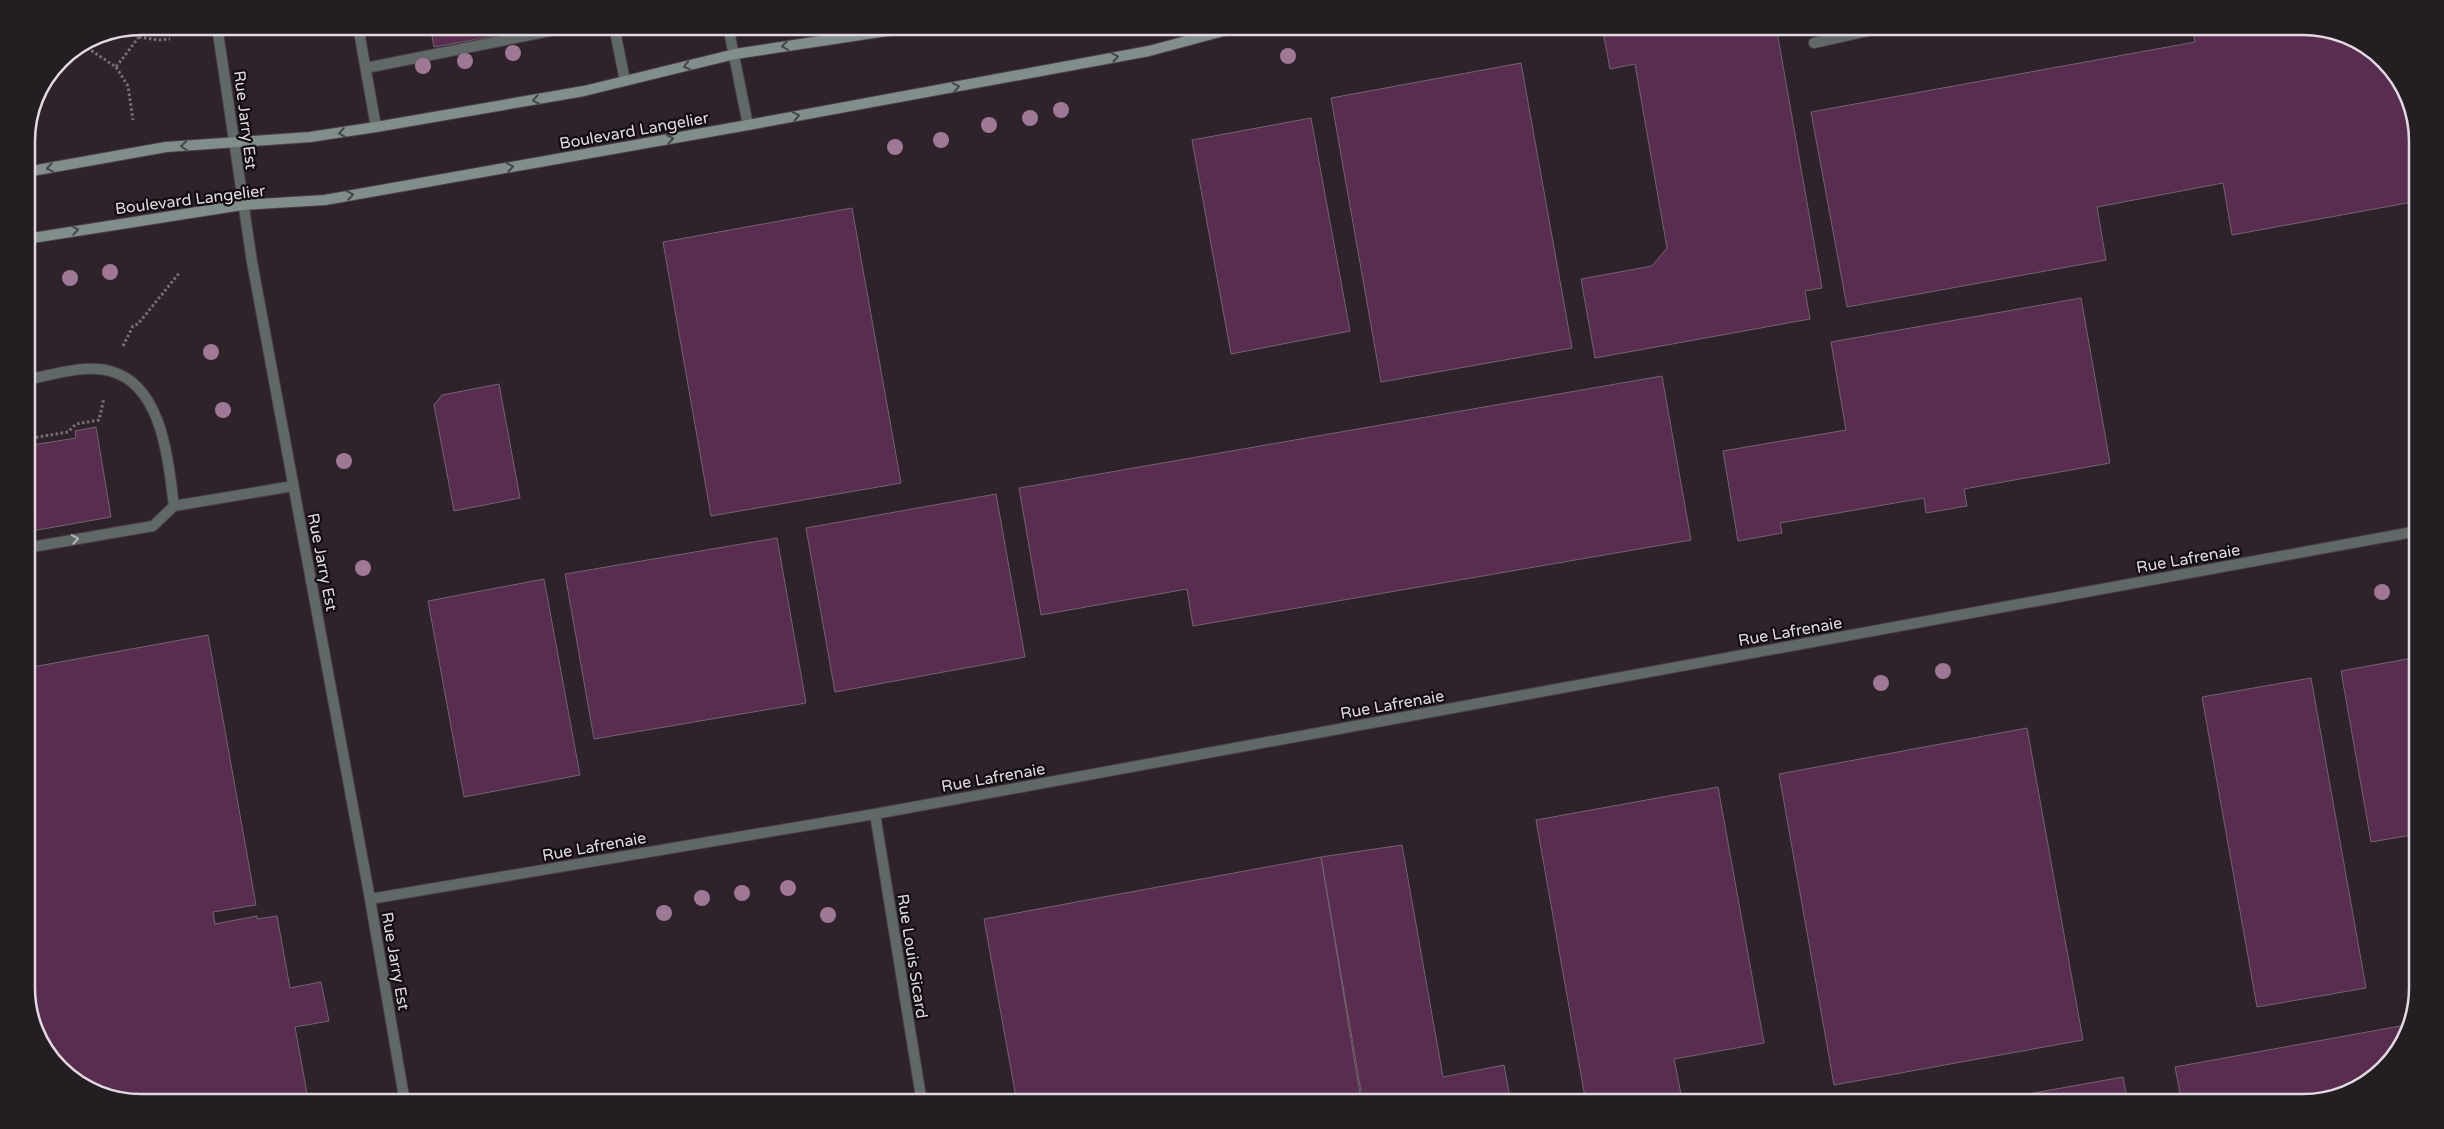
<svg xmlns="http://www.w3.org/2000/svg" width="2444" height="1129" font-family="'Varela Round',sans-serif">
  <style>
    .building { fill: #592d50; stroke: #73646f }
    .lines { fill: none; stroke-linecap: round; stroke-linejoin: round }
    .service-casing { stroke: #4b3f48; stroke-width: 12 }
    .minor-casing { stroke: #4b3f48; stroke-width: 12 }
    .tertiary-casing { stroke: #4b3f48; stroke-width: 12 }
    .secondary-casing { stroke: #4b3f48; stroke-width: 12 }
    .path { stroke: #796e76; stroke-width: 3; stroke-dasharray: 2.5 2.5; stroke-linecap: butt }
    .service { stroke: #606967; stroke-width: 10 }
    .minor { stroke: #606967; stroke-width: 10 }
    .tertiary { stroke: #606967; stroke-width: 10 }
    .secondary { stroke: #818e8b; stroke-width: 10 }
    .tree { fill: #9e7895 }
    .oneway { stroke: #444748 }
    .oneway2 { stroke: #b4b2b6 }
    .labels { text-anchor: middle; stroke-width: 4.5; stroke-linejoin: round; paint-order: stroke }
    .street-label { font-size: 16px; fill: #e2dae0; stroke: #130d11 }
    .rim { fill: none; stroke: #e2dae0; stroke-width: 2.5 }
  </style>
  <rect width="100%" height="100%" fill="#2e222b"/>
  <path class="building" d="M 430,26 L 500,26 L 501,35 L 434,47 Z
    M 1602,26 L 1776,26 L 1822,288 L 1805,291 L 1810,319 L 1595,358 L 1581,279 L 1652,266 L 1667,248 L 1635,64 L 1610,69 Z
    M 2192,26 L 2303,26 L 2347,35 L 2398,77 L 2418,134 L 2418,201 L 2232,235 L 2223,183 L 2097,207 L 2106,260 L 1847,307 L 1811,112 L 2195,42 Z
    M 1521,63 L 1572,348 L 1381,382 L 1331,98 Z
    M 1311,118 L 1350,331 L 1231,354 L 1192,140 Z
    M 852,208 L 901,483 L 711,516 L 663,242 Z
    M 2081,298 L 2110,463 L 1964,489 L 1967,506 L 1926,513 L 1924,498 L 1780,523 L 1782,533 L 1738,541 L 1723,451 L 1846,430 L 1831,342 Z
    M 1662,376 L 1691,540 L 1193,626 L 1187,589 L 1041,615 L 1019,488 Z
    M 499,384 L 520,498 L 454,511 L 434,405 L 442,395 Z
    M 96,427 L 111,517 L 26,532 L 26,446 L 76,438 L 75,431 Z
    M 996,494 L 1025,657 L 835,692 L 806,528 Z
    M 777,538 L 806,703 L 594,739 L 565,574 Z
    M 544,579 L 580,775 L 464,797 L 428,601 Z
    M 208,635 L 256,905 L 213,912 L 215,924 L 257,916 L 257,919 L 277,916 L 290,988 L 321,982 L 329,1021 L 295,1027 L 308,1099 L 288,1103 L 141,1103 L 97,1094 L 46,1052 L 27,996 L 27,668 Z
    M 2418,657 L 2418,834 L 2371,842 L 2341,671 Z
    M 2311,678 L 2366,988 L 2257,1007 L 2202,697 Z
    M 2027,728 L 2083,1040 L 1834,1085 L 1779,774 Z
    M 1718,787 L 1764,1043 L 1674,1059 L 1681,1094 L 1635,1103 L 1586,1103 L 1536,820 Z
    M 1402,845 L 1443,1077 L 1504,1065 L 1511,1103 L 1363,1103 L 1321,857 Z
    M 1321,857 L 1360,1094 L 1313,1103 L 1017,1103 L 984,919 Z
    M 2411,1024 L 2409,1032 L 2367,1084 L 2303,1103 L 2182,1103 L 2175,1067 Z
    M 2123,1077 L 2128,1103 L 1978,1103 Z
    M 1360,1094 L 1362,1103 L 1313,1103 Z"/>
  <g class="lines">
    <defs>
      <path id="service" d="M 358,26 L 376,127
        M 614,26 L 625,81
        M 1814,43 L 1890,26
        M 366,68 L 575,26
        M 26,380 C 52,375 85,364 110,371 C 163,385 168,461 174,506
        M 26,548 L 153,526 L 174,506 L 293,486"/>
      <path id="minor" d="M 728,26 L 748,125
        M 875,814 L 922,1103
        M 370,899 L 875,814 L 2418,531"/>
      <path id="tertiary" d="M 217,26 L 252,262 L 370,899 L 405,1103"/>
      <path id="secondary" d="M 26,172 L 166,147 L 310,137 L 376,127 L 584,91 L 735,54 L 920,26
        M 26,239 L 242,205 L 325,200 L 748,125 L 1149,51 L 1242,26"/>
    </defs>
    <use href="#service" class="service-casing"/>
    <use href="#minor" class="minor-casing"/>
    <use href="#tertiary" class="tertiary-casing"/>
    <use href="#secondary" class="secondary-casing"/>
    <path class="path" d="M 139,37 L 158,40 L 170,39
      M 83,45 L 116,67 L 139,37 L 127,29
      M 116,67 L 128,86 L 133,120
      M 123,346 L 133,326 L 138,324 L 180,272
      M 26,439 L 68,432 L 76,424 L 99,420 L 104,398"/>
    <use href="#service" class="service"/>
    <use href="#minor" class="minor"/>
    <use href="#tertiary" class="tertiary"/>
    <use href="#secondary" class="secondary"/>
  </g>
  <g class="tree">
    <circle cx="513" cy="53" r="8"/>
    <circle cx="1288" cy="56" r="8"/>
    <circle cx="465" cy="61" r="8"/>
    <circle cx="423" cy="66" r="8"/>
    <circle cx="1061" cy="110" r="8"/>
    <circle cx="1030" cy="118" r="8"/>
    <circle cx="989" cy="125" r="8"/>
    <circle cx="941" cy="140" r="8"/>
    <circle cx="895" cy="147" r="8"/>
    <circle cx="110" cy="272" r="8"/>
    <circle cx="70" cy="278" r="8"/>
    <circle cx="211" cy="352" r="8"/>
    <circle cx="223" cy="410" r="8"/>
    <circle cx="344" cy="461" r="8"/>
    <circle cx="363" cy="568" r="8"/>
    <circle cx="2382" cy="592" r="8"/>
    <circle cx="1943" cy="671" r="8"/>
    <circle cx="1881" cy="683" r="8"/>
    <circle cx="788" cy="888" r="8"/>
    <circle cx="742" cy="893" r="8"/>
    <circle cx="702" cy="898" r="8"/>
    <circle cx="664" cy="913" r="8"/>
    <circle cx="828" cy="915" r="8"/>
  </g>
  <defs><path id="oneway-chevron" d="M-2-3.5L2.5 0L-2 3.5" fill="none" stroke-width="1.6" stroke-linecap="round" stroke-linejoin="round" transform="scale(1.25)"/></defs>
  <g class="oneway">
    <use href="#oneway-chevron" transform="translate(785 46) rotate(172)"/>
    <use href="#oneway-chevron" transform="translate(1115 57) rotate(-11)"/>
    <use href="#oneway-chevron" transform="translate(687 66) rotate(166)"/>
    <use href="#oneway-chevron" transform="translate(956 87) rotate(-11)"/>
    <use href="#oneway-chevron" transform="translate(536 100) rotate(170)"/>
    <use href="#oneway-chevron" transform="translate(796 116) rotate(-11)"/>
    <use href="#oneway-chevron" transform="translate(342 133) rotate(171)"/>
    <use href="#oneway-chevron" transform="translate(670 139) rotate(-10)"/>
    <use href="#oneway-chevron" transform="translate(184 146) rotate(175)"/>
    <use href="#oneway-chevron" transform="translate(510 167) rotate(-10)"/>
    <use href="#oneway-chevron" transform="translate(50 168) rotate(170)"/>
    <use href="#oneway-chevron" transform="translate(350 195) rotate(-10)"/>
    <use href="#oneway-chevron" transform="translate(75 230) rotate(-10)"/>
  </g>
  <use class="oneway2" href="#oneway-chevron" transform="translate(75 539) rotate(-10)"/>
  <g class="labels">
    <g class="street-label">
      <text transform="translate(246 120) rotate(83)" y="6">Rue Jarry Est</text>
      <text transform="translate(634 130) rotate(-10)" y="6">Boulevard Langelier</text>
      <text transform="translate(190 199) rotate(-7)" y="6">Boulevard Langelier</text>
      <text transform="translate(2188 558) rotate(-10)" y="6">Rue Lafrenaie</text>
      <text transform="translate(323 562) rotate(79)" y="6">Rue Jarry Est</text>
      <text transform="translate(1790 631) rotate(-10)" y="6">Rue Lafrenaie</text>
      <text transform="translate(1392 704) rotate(-10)" y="6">Rue Lafrenaie</text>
      <text transform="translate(993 777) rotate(-10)" y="6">Rue Lafrenaie</text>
      <text transform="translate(594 846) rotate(-10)" y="6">Rue Lafrenaie</text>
      <text transform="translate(913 956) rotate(81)" y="6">Rue Louis Sicard</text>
      <text transform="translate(396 961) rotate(80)" y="6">Rue Jarry Est</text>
    </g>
  </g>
  <path d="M0 0H2444V1129H0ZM141 35H2303A106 106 0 0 1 2409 141V988A106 106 0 0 1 2303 1094H141A106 106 0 0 1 35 988V141A106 106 0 0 1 141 35Z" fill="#241d22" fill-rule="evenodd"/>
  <path class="rim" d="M141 35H2303A106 106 0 0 1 2409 141V988A106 106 0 0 1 2303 1094H141A106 106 0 0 1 35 988V141A106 106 0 0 1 141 35Z"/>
</svg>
